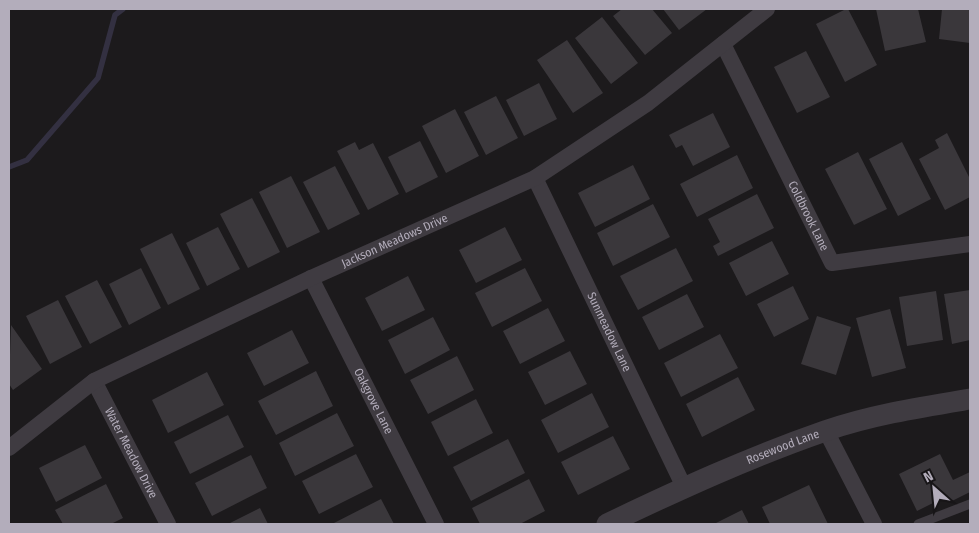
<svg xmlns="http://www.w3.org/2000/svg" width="979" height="533" font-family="'Fira Sans Condensed',sans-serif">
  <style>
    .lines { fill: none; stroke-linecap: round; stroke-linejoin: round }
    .stream { stroke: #333041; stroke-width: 5.5 }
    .building { fill: #3a373b }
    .service { stroke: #3f3b41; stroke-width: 9 }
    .minor { stroke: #3f3b41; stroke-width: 16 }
    .tertiary { stroke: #3f3b41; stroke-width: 21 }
    .labels { text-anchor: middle; stroke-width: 4; stroke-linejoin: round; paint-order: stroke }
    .street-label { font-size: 12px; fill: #b3adbb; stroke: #171517 }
  </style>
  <rect width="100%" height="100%" fill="#1c1a1c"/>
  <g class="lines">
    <path class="stream" d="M 9,167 L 27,160 L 98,78 L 115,15 L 123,9"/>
  </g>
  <path class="building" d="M 622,9 L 652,9 L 672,33 L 645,55 L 613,16 Z
    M 663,9 L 707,9 L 679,30 Z
    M 846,9 L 848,9 L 877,65 L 845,82 L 816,24 Z
    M 876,9 L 918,9 L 926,42 L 885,51 Z
    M 942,9 L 970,9 L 970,43 L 939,39 Z
    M 602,17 L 638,63 L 611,84 L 575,38 Z
    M 567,40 L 603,93 L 573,113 L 537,60 Z
    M 806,51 L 830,97 L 797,113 L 774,67 Z
    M 539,83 L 557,119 L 524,136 L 506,100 Z
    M 496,96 L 518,138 L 486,155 L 464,112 Z
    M 455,109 L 479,156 L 446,173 L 422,126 Z
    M 713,113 L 730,147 L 693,166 L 682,145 L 676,148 L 669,135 Z
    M 947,133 L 970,179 L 970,197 L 945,210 L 919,159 L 939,148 L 935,140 Z
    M 420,141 L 438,177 L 406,193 L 388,157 Z
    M 355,142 L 359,150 L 373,143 L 399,194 L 368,210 L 337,151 Z
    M 902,142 L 931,199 L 898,216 L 869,159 Z
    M 858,152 L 887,209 L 854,225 L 825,169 Z
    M 737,155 L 753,188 L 697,217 L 680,184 Z
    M 633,165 L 650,199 L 595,227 L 578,193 Z
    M 335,166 L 360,214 L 328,230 L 303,182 Z
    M 291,176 L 320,232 L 287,248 L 259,192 Z
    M 757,194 L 774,228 L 718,256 L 713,246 L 720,242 L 708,219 Z
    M 252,198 L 280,252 L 248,268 L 220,214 Z
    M 653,204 L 670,237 L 613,266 L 597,233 Z
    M 218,227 L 240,269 L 207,286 L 186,243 Z
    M 505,227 L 522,260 L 476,283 L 459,250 Z
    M 172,233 L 200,289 L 168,305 L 140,249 Z
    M 772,241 L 789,274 L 746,296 L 729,263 Z
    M 676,248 L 693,281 L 638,310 L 620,276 Z
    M 141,268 L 161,308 L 129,325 L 109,284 Z
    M 525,268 L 542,301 L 492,327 L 475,293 Z
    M 408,276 L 425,310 L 382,331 L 365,298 Z
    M 97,280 L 122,327 L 90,344 L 65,296 Z
    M 793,286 L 809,319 L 774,337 L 757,304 Z
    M 970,290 L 970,340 L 952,344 L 944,294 Z
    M 936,291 L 943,340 L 907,346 L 899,297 Z
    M 687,294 L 704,327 L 659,350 L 642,317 Z
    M 58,300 L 82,347 L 50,364 L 26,316 Z
    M 548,308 L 565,341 L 520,364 L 503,331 Z
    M 890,309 L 906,368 L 872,377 L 856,318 Z
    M 817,316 L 851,327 L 836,375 L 801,364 Z
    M 433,317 L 450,350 L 405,374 L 388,340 Z
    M 11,325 L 42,369 L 13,390 L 9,384 Z
    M 292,330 L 309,363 L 264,386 L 247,353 Z
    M 720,334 L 738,368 L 681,397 L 664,363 Z
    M 570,351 L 587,384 L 545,405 L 528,372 Z
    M 457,356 L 474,390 L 428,414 L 410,380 Z
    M 316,371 L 333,406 L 276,435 L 258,401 Z
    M 207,372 L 224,405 L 168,433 L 152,400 Z
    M 738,377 L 755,410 L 702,437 L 686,404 Z
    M 592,393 L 609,427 L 558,453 L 541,420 Z
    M 476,399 L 493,433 L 448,456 L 431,422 Z
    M 337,413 L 354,446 L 295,476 L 279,443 Z
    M 228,415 L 244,447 L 190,474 L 174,442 Z
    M 613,436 L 630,469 L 578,495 L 561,462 Z
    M 508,439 L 525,473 L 471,501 L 453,467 Z
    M 85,445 L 102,478 L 56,502 L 39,468 Z
    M 356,454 L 373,487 L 319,514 L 302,481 Z
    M 940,454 L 953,480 L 970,472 L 970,492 L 950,502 L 947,496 L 917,511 L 899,474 Z
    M 251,455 L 267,488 L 212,516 L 195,483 Z
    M 529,479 L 545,511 L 520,524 L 480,524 L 472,508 Z
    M 106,484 L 123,518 L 111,524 L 63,524 L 55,510 Z
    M 809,485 L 828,524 L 770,524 L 762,507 Z
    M 381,499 L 394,524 L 332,524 Z
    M 260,508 L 268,524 L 228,524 Z
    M 742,510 L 749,524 L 714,524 Z"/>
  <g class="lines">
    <path class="service" d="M 918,524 L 970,504"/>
    <g class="minor">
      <path id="s1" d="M 723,44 L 832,263 L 970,244"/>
      <path id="s2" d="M 535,178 L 684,487"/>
      <path id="s3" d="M 311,278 L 436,524"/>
      <path id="s4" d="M 94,381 L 168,524"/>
      <path d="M 826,431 L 874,524"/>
      <path id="s5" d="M 9,448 L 94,381 L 311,278 L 535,178 L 648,103 L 767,9"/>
    </g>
    <path class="tertiary" id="s6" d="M 607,524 C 678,490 750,457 825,431 C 871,415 922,407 970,399"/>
  </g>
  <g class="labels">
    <g class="street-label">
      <text dy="4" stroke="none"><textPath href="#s1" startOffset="192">Coldbrook Lane</textPath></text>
      <text dy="4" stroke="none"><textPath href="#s5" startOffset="440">Jackson Meadows Drive</textPath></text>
      <text dy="4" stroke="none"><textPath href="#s2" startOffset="171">Sunmeadow Lane</textPath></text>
      <text dy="4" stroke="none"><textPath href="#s3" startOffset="138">Oakgrove Lane</textPath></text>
      <text dy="4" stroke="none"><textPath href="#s6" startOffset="192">Rosewood Lane</textPath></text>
      <text dy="4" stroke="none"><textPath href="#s4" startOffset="81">Water Meadow Drive</textPath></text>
    </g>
  </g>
  <rect width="979" height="533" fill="none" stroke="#b3adbb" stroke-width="20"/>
  <g transform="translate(934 488) rotate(333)" stroke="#171517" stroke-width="4" paint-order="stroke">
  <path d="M0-4L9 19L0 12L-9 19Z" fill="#b3adbb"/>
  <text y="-8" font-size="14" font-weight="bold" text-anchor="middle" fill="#b3adbb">N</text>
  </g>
</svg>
